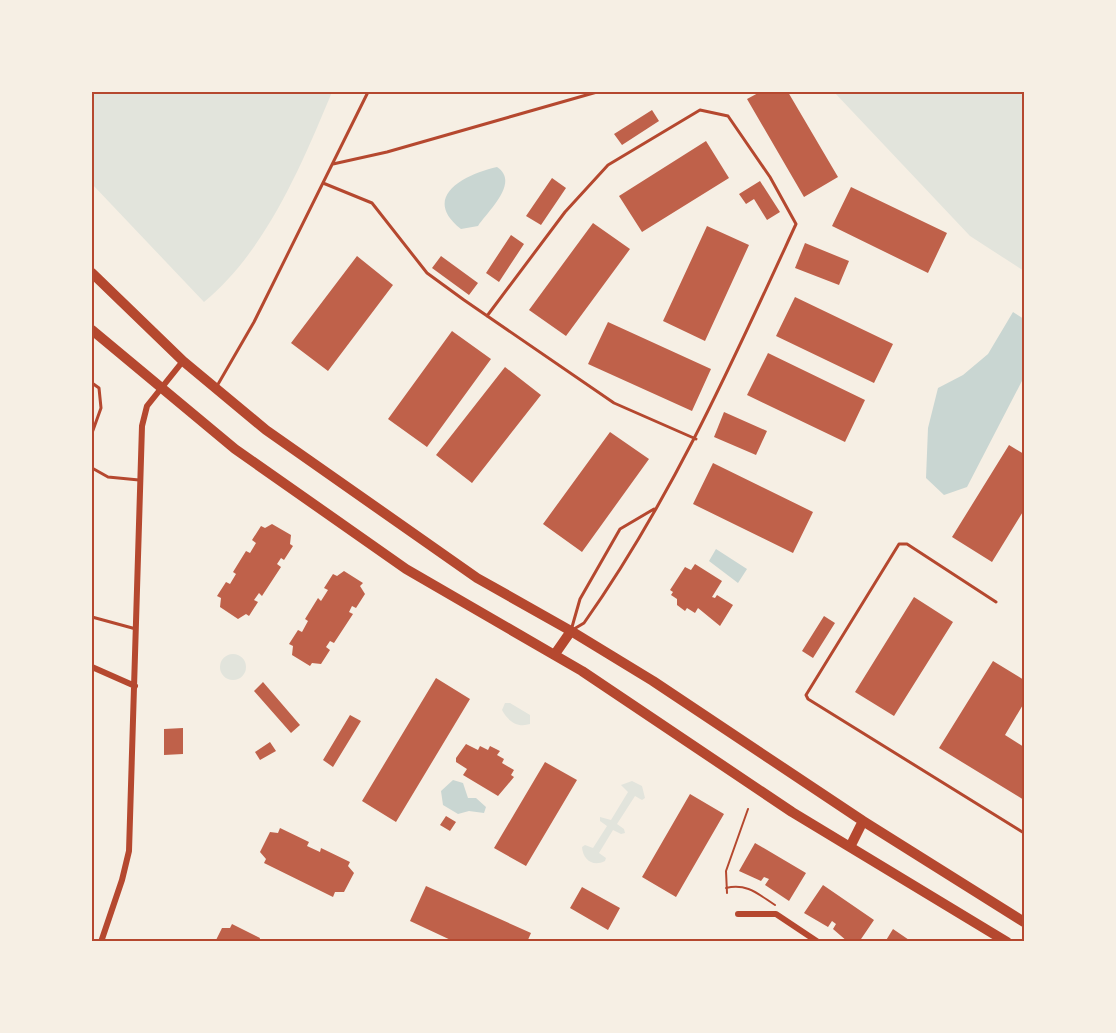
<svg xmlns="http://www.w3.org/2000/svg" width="1116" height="1033" font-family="'Open Sans',sans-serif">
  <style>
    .green { fill: #e2e4dc }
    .water { fill: #c9d6d2 }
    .building { fill: #bf614a }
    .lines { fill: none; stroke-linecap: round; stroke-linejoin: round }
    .path { stroke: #b5482f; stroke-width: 2 }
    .service { stroke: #b5482f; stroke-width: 3 }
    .minor { stroke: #b5482f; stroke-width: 6 }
    .primary { stroke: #b5482f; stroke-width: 10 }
    .neatline { fill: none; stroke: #b5482f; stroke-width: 2 }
  </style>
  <rect width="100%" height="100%" fill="#f6efe4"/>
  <path class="green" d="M 92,92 L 332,92 C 302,164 266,251 204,302 L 92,184 Z
    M 834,92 L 1024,92 L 1024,271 L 970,236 Z
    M220 667a13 13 0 1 1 26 0a13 13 0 1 1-26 0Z
    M 505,703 L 510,703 L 530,715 L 530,724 C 517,728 508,721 502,710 Z
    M 632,781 L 642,786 L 645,798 L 642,800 L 635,796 L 617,824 L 624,829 L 625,833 L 621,834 L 613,830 L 599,853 L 606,858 L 605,861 C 593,867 583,860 582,847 L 585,845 L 593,848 L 607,826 L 600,821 L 600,817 L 611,820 L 628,792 L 621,785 Z"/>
  <path class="water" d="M 497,167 C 520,182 489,210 478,226 L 461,229 C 420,197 465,174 497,167 Z
    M 1013,312 L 1024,319 L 1024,377 L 967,487 L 944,495 L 926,478 L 928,428 L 938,388 L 963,375 L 988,354 Z
    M 716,549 L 747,569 L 738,583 L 709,561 Z
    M 453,780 L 463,783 L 468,798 L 476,798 L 486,807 L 484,813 L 469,811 L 458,814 L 443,805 L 441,791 Z"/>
  <path class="building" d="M 760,92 L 788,92 L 838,177 L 804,197 L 747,99 Z
    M 652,110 L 659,121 L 622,145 L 614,134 Z
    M 706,141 L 729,178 L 642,232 L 619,196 Z
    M 552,178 L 566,188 L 541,225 L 526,216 Z
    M 760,181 L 780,212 L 767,220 L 754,199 L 746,204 L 739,194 Z
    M 851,187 L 947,233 L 928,273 L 832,226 Z
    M 593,223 L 630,249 L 566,336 L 529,310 Z
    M 707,226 L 749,245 L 705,341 L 663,321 Z
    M 511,235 L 524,244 L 499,282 L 486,273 Z
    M 805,243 L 849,261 L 839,285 L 795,268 Z
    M 357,256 L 393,285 L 328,371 L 291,343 Z
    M 441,256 L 478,283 L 469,295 L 432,268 Z
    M 795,297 L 893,344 L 874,383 L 776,336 Z
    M 608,322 L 711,369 L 692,411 L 588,364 Z
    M 452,331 L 491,359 L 427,447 L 388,419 Z
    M 768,353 L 865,400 L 845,442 L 747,395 Z
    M 505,367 L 541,395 L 472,483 L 436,455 Z
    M 724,412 L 767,431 L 756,455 L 714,437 Z
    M 610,432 L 649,459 L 582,552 L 543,524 Z
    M 1009,445 L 1024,454 L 1024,510 L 992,562 L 952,537 Z
    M 713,463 L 813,512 L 793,553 L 693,504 Z
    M 272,524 L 291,535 L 290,544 L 293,546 L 284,560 L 281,558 L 277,564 L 281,567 L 262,596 L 259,593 L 254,600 L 258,602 L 249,616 L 246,614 L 238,619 L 220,607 L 221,598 L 217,596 L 226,582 L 230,584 L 236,574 L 233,572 L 246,551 L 250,553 L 256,543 L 252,540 L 261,526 L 265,528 Z
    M 695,564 L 722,581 L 712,597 L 715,598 L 717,595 L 733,605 L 720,626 L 698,608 L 695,613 L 687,608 L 685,611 L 677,605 L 677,599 L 671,595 L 673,592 L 670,590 L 685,567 L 691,570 Z
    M 344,571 L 363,583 L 360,586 L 365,594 L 356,608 L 352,606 L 349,612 L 353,614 L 334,643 L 330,641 L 326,647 L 330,650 L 321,664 L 312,663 L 310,666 L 292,655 L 293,646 L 289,644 L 298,630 L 302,632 L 308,621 L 305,619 L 318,598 L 321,601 L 328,590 L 324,588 L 333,574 L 337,576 Z
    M 914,597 L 953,622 L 894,716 L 855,692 Z
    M 824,616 L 835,623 L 813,658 L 802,651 Z
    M 993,661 L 1024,680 L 1024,703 L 1005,735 L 1024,747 L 1024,800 L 939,748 Z
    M 436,678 L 470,699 L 396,822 L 362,801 Z
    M 263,682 L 300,725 L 291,733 L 254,691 Z
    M 350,715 L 361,721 L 333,767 L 323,760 Z
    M 183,728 L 183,754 L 164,755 L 164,729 Z
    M 270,742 L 276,751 L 260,760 L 255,752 Z
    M 466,744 L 478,750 L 480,746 L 488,750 L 490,746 L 500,751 L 497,755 L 504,759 L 502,763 L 514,770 L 511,775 L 514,777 L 498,796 L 463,775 L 467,769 L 456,762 L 456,758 Z
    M 545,762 L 577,780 L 526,866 L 494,848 Z
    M 690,794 L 724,814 L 676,897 L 642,877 Z
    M 446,816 L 456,822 L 450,831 L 440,825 Z
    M 280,828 L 309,842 L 307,846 L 320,852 L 321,848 L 350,862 L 348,866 L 354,873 L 344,892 L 335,892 L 333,897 L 264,863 L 266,859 L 260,852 L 270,832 L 278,833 Z
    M 755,843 L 806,873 L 789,901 L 765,885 L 769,879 L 764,877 L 761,881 L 739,871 Z
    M 823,885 L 874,920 L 859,942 L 848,942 L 833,929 L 836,924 L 832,921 L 828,927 L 804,913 Z
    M 426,886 L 531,933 L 527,942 L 455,942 L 410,921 Z
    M 582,887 L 620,908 L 608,930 L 570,908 Z
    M 232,924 L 260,938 L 259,942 L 215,942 L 222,928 L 230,928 Z
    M 893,929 L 912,942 L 885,942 Z"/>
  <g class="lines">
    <path class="path" d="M 726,888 C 747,883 758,894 775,905
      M 727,893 L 726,871 L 748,809"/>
    <path class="service" d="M 333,164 L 387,152 L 597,92
      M 323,183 L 372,203 L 427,273 L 464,300 L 614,403 L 696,439
      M 487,316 L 565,212 L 608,165 L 700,110 L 728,116 L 770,177 L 796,224 C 733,361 671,500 584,623 L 574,629
      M 92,383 L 99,388 L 101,408 L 92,433
      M 217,386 L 254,322 L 368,92
      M 92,468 L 108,477 L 139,480
      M 996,602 L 907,544 L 899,544 L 806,695 L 808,699 L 1024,833
      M 92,617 L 136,629
      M 572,627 L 580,599 L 620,529 L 654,509"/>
    <path class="minor" d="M 92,667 L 135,686
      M 738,914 L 776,914 L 818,942
      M 101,942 L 122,880 L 129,851 L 142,426 L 147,406 L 183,361"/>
    <path class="primary" d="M 92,273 L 183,361 L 266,430 L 477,578 L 571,631 L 653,681 L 863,821 L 1024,922
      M 92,330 L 235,449 L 406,569 L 582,671 L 792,812 L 1007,942
      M 555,654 L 571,631
      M 850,847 L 863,821"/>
  </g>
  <rect width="1116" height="1033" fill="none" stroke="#f6efe4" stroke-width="186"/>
  <rect x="93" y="93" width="930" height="847" class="neatline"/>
</svg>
